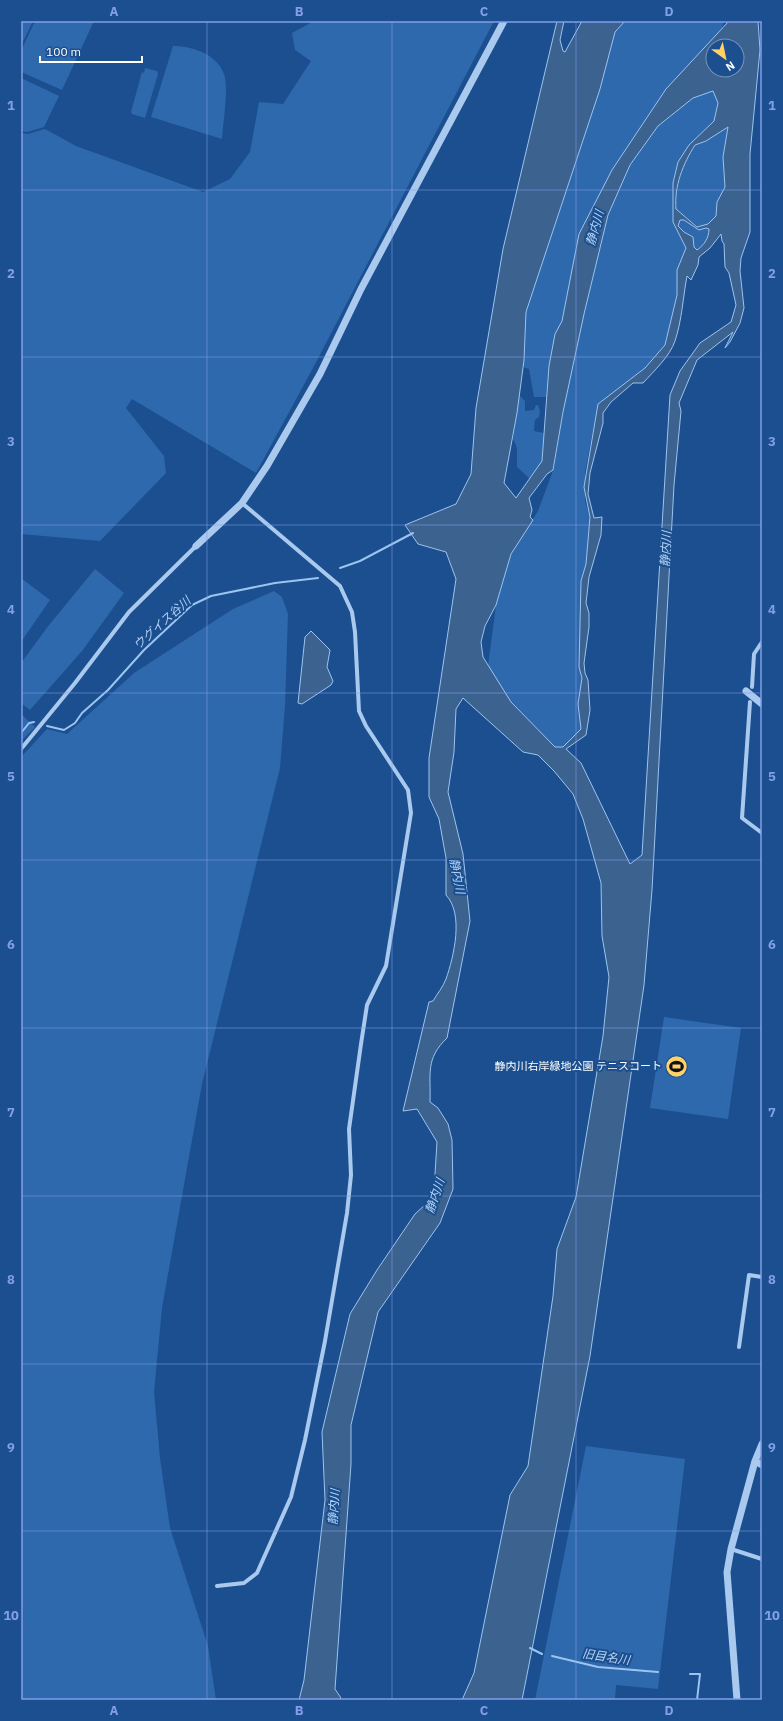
<svg xmlns="http://www.w3.org/2000/svg" width="783" height="1721" font-family="'IBM Plex Sans','Noto Sans JP',sans-serif">
  <style>
    .green { fill: #2e69ad }
    .water { fill: #3c6290; stroke: #9cc4f0; fill-rule: evenodd }
    .lines { fill: none; stroke-linecap: round; stroke-linejoin: round }
    .stream { stroke: #9cc4f0; stroke-width: 2 }
    .minor { stroke: #a9c9ee; stroke-width: 4 }
    .tertiary { stroke: #a9c9ee; stroke-width: 7 }
    .grid { fill: none; stroke: #839eea; stroke-width: 1; stroke-opacity: 0.55 }
    .labels { text-anchor: middle; stroke-width: 4; stroke-linejoin: round; paint-order: stroke }
    .poi-label { font-size: 11px; fill: #fff; stroke: #1b4f8f; text-anchor: end }
    .water-label { font-size: 12px; font-style: italic; fill: #b5d3f5; stroke: #1b4f8f }
    .neatline { fill: none; stroke: #839eea; stroke-width: 1.5 }
    .grid-label { font-size: 13px; text-anchor: middle; font-weight: bold; fill: #839eea }
  </style>
  <rect width="100%" height="100%" fill="#1b4f8f"/>
  <path class="green" d="M 21,21 L 33,21 L 21,46 Z
    M 35,21 L 94,21 L 62,90 L 21,72 L 21,51 Z
    M 314,21 L 494,21 L 313,368 L 256,473 L 132,399 L 126,408 L 164,456 L 166,473 L 100,541 L 21,534 L 21,133 L 28,134 L 45,129 L 76,146 L 203,192 L 230,179 L 250,152 L 259,102 L 283,104 L 311,61 L 295,50 L 292,33 Z
    M 625,21 L 724,21 L 722,28 L 612,170 L 562,321 C 550,344 549,371 546,397 L 534,397 L 529,369 L 523,367 L 526,312 L 600,89 L 615,32 Z
    M 173,46 C 192,46 217,54 224,74 C 229,88 223,123 222,139 L 151,117 Z
    M 145,68 L 157,71 L 158,74 L 145,118 L 132,114 L 131,112 L 142,72 L 144,73 Z
    M 21,78 L 59,96 L 44,127 L 27,132 L 21,131 Z
    M 713,90 L 718,103 L 714,121 L 689,145 L 678,162 L 673,183 L 673,222 L 686,248 L 677,270 L 677,295 L 665,345 L 645,368 L 598,404 L 585,472 L 585,501 L 590,517 L 586,564 L 581,582 L 579,667 L 582,678 L 578,704 L 581,729 L 563,747 L 555,747 L 511,702 L 488,666 L 496,605 L 511,554 L 538,511 L 554,468 L 563,412 L 584,314 L 608,215 L 630,165 L 658,126 L 693,98 Z
    M 728,126 L 723,157 L 725,187 L 717,202 L 716,216 L 708,224 L 698,227 L 676,209 C 674,186 683,164 695,145 L 706,141 Z
    M 680,219 L 684,220 L 699,230 L 706,228 L 709,229 C 709,238 703,245 697,250 L 694,247 L 693,237 L 684,232 L 678,226 Z
    M 519,395 L 525,401 L 525,411 L 534,410 L 536,405 L 538,405 L 540,411 L 539,417 L 535,420 L 534,431 L 544,433 L 542,461 L 530,479 L 517,467 L 517,448 L 513,439 Z
    M 95,569 L 124,593 L 82,651 L 30,710 L 21,703 L 21,663 L 49,625 Z
    M 21,578 L 50,600 L 21,642 Z
    M 274,591 L 282,597 L 288,614 L 285,706 L 280,768 L 202,1084 L 162,1308 L 154,1392 L 160,1458 L 170,1528 L 208,1646 L 216,1700 L 21,1700 L 21,757 L 47,729 L 67,734 L 134,673 L 233,609 Z
    M 21,714 L 35,727 L 21,741 Z
    M 664,1017 L 741,1028 L 728,1119 L 650,1108 Z
    M 586,1446 L 685,1459 L 658,1689 L 616,1685 L 615,1700 L 535,1700 Z"/>
  <path class="water" d="M 557,21 L 564,21 L 560,40 L 563,51 L 565,52 L 582,21 L 625,21 L 615,32 L 600,89 L 526,312 L 524,360 L 517,413 L 504,483 L 516,498 L 542,461 L 549,366 L 555,334 L 562,321 L 579,234 L 612,170 L 666,89 L 729,21 L 758,21 L 760,50 L 750,154 L 750,232 L 741,258 L 740,271 L 744,308 L 740,323 L 730,342 L 725,348 L 733,332 L 697,360 L 679,403 L 681,411 L 674,485 L 652,890 L 644,985 L 590,1356 L 522,1700 L 462,1700 L 474,1673 L 510,1495 L 528,1466 L 553,1296 L 557,1249 L 576,1197 L 603,1036 L 609,977 L 602,936 L 601,883 L 583,819 L 573,794 L 554,771 L 538,755 L 523,752 L 463,698 L 456,709 L 454,752 L 448,792 L 463,854 L 470,921 L 447,1038 C 425,1059 431,1074 430,1102 L 438,1108 L 448,1124 L 452,1140 L 453,1189 L 440,1223 L 378,1312 L 351,1425 L 351,1464 L 335,1689 L 341,1698 L 339,1700 L 299,1700 L 304,1680 L 325,1500 L 322,1432 L 350,1314 L 377,1270 L 415,1214 L 426,1204 L 434,1190 L 437,1142 L 417,1109 L 403,1111 L 429,1002 L 433,1001 C 437,994 443,987 446,979 C 454,956 464,914 446,895 L 446,858 L 439,819 L 429,797 L 429,758 L 456,579 L 446,552 L 418,544 L 405,525 L 456,504 L 471,474 L 476,408 L 503,249 ZM 713,46 L 737,46 L 737,70 L 713,70 ZM 713,91 L 718,103 L 714,121 L 689,145 L 678,162 L 673,183 L 673,222 L 686,248 L 677,270 L 677,295 L 665,345 L 645,368 L 598,404 L 584,487 L 590,517 L 586,564 L 581,581 L 579,667 L 582,678 L 578,704 L 581,729 L 563,747 L 555,747 L 511,702 L 483,657 L 481,642 L 485,626 L 496,605 L 511,554 L 533,520 L 530,517 L 532,510 L 529,498 L 547,474 L 553,470 L 563,412 L 584,314 L 608,215 L 630,165 L 658,126 L 693,98 ZM 728,127 L 723,157 L 725,187 L 717,202 L 716,216 L 708,224 L 697,227 L 676,209 C 674,186 683,164 695,145 L 706,141 ZM 680,220 L 684,220 L 699,230 L 706,228 L 709,229 C 709,238 704,245 697,250 L 694,247 L 693,237 L 684,232 L 678,226 ZM 721,234 L 722,241 L 724,244 L 725,267 L 729,273 L 736,305 L 731,322 L 700,343 L 680,371 L 670,395 L 642,855 L 630,864 L 581,763 L 566,749 L 586,735 L 590,710 L 588,680 L 585,673 L 584,663 L 589,627 L 589,613 L 586,603 L 589,577 L 601,535 L 602,517 L 594,518 L 588,494 L 590,473 L 603,423 L 603,413 L 611,402 L 633,383 L 643,383 C 654,371 670,356 675,341 C 682,320 683,297 687,276 L 691,280 L 698,265 L 699,257 L 710,248 Z
    M 311,631 L 330,650 L 327,667 L 333,681 L 331,685 L 302,704 L 298,703 L 305,637 Z"/>
  <g class="lines">
    <path class="stream" d="M 340,568 L 360,561 L 413,533
      M 47,726 L 64,730 L 75,723 L 82,713 L 108,690 L 144,650 L 192,605 L 211,596 L 275,583 L 318,578
      M 21,733 L 29,723 L 34,722
      M 530,1648 L 542,1654
      M 552,1656 L 598,1667 L 658,1672
      M 690,1674 L 700,1674 L 697,1700"/>
    <path class="minor" d="M 752,687 L 754,654 L 762,642
      M 750,702 L 742,818 L 762,833
      M 21,749 L 75,683 L 129,612 L 196,546
      M 739,1347 L 749,1275 L 762,1277
      M 731,1549 L 762,1559
      M 217,1586 L 244,1583 L 257,1573 L 291,1497 L 305,1440 L 325,1341 L 347,1213 L 351,1175 L 349,1129 L 361,1044 L 367,1005 L 386,966 L 411,813 L 408,790 L 366,726 L 359,711 L 355,632 L 352,612 L 340,586 L 242,503"/>
    <path class="tertiary" d="M 196,546 L 242,503 L 267,466 L 320,374 L 361,289 L 504,21
      M 746,691 L 762,704
      M 755,1461 L 762,1465
      M 737,1700 L 727,1572 L 731,1549 L 755,1461 L 762,1444"/>
  </g>
  <path class="grid" d="M 207,21 L 207,1700M 392,21 L 392,1700M 576,21 L 576,1700M 21,190 L 762,190M 21,357 L 762,357M 21,525 L 762,525M 21,693 L 762,693M 21,860 L 762,860M 21,1028 L 762,1028M 21,1196 L 762,1196M 21,1364 L 762,1364M 21,1531 L 762,1531"/>
  <defs>
    <symbol id="stadium-disc" viewBox="-11 -11 22 22"><circle r="9.5" fill="#ffd166" stroke="#1b4f8f"/><path d="M0-5a6.5 5 0 1 0 0 10a6.5 5 0 1 0 0-10ZM-3.5-1.8h7v3.6h-7Z" fill="#111"/></symbol>
  </defs>
  <g fill-rule="evenodd">
    <use href="#stadium-disc" x="664" y="1054" width="25" height="25"/>
  </g>
  <g class="labels">
    <g class="poi-label">
      <text x="662" y="1070">静内川右岸緑地公園 テニスコート</text>
    </g>
    <g class="water-label">
      <text transform="translate(595 228) rotate(-74)" y="4">静内川</text>
      <text transform="translate(666 549) rotate(-87)" y="4">静内川</text>
      <text transform="translate(162 623) rotate(-42)" y="4">ウグイス谷川</text>
      <text transform="translate(457 876) rotate(79)" y="4">静内川</text>
      <text transform="translate(435 1196) rotate(-71)" y="4">静内川</text>
      <text transform="translate(334 1507) rotate(-86)" y="4">静内川</text>
      <text transform="translate(606 1657) rotate(8)" y="4">旧目名川</text>
    </g>
  </g>
  <rect width="783" height="1721" fill="none" stroke="#1b4f8f" stroke-width="44"/>
  <g transform="translate(725 58) rotate(147)"><circle r="19" fill="#1b4f8f" stroke="#7695bc"/>
  <path d="M0-3L7 15L0 10L-7 15Z" fill="#ffd166"/>
  <text y="-6" font-size="11" font-weight="bold" text-anchor="middle" fill="#ffffff">N</text>
  </g>
  <path d="M40 56v6h102v-6" fill="none" stroke="#ffffff" stroke-width="2"/>
  <text x="46" y="56" font-size="12" fill="#ffffff" stroke="#1b4f8f" stroke-width="3" paint-order="stroke">100 m</text>
  <rect x="22" y="22" width="739" height="1677" class="neatline"/>
  <g class="grid-label">
    <text x="114" y="16">A</text>
    <text x="299" y="16">B</text>
    <text x="484" y="16">C</text>
    <text x="669" y="16">D</text>
    <text x="11" y="110">1</text>
    <text x="772" y="110">1</text>
    <text x="11" y="278">2</text>
    <text x="772" y="278">2</text>
    <text x="11" y="446">3</text>
    <text x="772" y="446">3</text>
    <text x="11" y="614">4</text>
    <text x="772" y="614">4</text>
    <text x="11" y="781">5</text>
    <text x="772" y="781">5</text>
    <text x="11" y="949">6</text>
    <text x="772" y="949">6</text>
    <text x="11" y="1117">7</text>
    <text x="772" y="1117">7</text>
    <text x="11" y="1284">8</text>
    <text x="772" y="1284">8</text>
    <text x="11" y="1452">9</text>
    <text x="772" y="1452">9</text>
    <text x="11" y="1620">10</text>
    <text x="772" y="1620">10</text>
    <text x="114" y="1715">A</text>
    <text x="299" y="1715">B</text>
    <text x="484" y="1715">C</text>
    <text x="669" y="1715">D</text>
  </g>
</svg>
